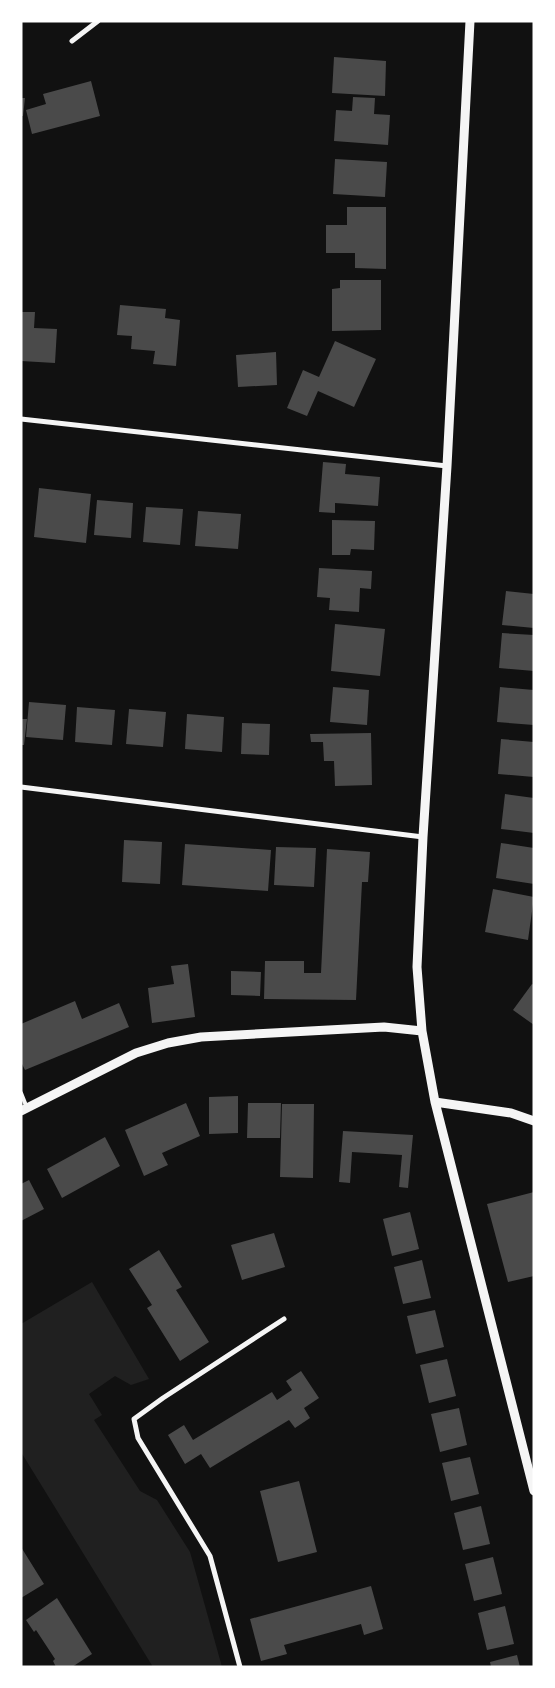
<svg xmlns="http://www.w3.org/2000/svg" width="555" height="1688" font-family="'IBM Plex Serif',serif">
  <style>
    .green { fill: #202020 }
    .building { fill: #4a4a4a }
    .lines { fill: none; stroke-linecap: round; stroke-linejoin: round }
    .service { stroke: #f5f5f5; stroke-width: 4 }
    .minor { stroke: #f5f5f5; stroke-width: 5 }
    .tertiary { stroke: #f5f5f5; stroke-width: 9 }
  </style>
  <rect width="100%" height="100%" fill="#111"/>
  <path class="green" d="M 92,1282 L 149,1379 L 131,1385 L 115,1376 L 89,1394 L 102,1415 L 94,1420 L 140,1491 L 157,1500 L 190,1552 L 222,1667 L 153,1667 L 21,1452 L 21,1324 Z"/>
  <path class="building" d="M 334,57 L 386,61 L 385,96 L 332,93 Z
    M 91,81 L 100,116 L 32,134 L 26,110 L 46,104 L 43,94 Z
    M 353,97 L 375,98 L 374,114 L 390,115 L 388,145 L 334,141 L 336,110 L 352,111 Z
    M 21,98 L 25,98 L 23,116 L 21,116 Z
    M 335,159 L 387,162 L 385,197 L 333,194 Z
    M 347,207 L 386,207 L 386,269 L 355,268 L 355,253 L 326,253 L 326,225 L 347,225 Z
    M 340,280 L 381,280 L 381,330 L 332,331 L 332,289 L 340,288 Z
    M 120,305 L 166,309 L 165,318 L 180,320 L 176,366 L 153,364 L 155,351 L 131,349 L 132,336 L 117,335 Z
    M 21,312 L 35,312 L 34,328 L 57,329 L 55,363 L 21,361 Z
    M 335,341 L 376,359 L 354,407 L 318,391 L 307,416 L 287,408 L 303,370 L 319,377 Z
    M 276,352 L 277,385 L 238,387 L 236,355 Z
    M 323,462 L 346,464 L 345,474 L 380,477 L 378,506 L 335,503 L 335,513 L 319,512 Z
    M 39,488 L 91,494 L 86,543 L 34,537 Z
    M 97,500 L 133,503 L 131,538 L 94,535 Z
    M 146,507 L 183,509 L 180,545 L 143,542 Z
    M 198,511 L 241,514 L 238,549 L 195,546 Z
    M 332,520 L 375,521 L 374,550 L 351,549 L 350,555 L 332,555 Z
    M 319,568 L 372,571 L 371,589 L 360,588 L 359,612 L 329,610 L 330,598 L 317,597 Z
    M 506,591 L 534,594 L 534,628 L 502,625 Z
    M 335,624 L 385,629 L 380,676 L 331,671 Z
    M 502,633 L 534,635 L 534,671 L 499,668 Z
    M 333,687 L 369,690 L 367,725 L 330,722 Z
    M 500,687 L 534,690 L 534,725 L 497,722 Z
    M 29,702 L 66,705 L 63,740 L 26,737 Z
    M 77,707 L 115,710 L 112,745 L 75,742 Z
    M 129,709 L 166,712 L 163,747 L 126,744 Z
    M 187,714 L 224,717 L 222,752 L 185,749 Z
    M 21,719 L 27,719 L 24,745 L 21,745 Z
    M 242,723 L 270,724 L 269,755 L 241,754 Z
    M 371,733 L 372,785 L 335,786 L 334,761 L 324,761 L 323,742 L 311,742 L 310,734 Z
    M 501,739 L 534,742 L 534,777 L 498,774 Z
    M 505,794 L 534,798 L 534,833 L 501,829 Z
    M 124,840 L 162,842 L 160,884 L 122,882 Z
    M 501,843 L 534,848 L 534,884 L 496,878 Z
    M 185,844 L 271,850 L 268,891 L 182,885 Z
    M 276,847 L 316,848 L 314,887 L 274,885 Z
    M 327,849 L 370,852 L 368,882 L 362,882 L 356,1000 L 264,999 L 265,961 L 304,961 L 304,973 L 321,973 Z
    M 493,889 L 534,897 L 528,940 L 485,932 Z
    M 188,964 L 195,1017 L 152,1023 L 148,988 L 174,984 L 171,966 Z
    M 231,971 L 261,972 L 260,996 L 231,995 Z
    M 532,984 L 534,985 L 534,1025 L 513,1010 Z
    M 75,1001 L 82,1019 L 119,1003 L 129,1027 L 25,1070 L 21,1062 L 21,1024 Z
    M 238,1096 L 238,1133 L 209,1134 L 209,1097 Z
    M 186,1103 L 200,1136 L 162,1153 L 168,1165 L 144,1176 L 125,1130 Z
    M 248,1103 L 281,1103 L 280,1138 L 247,1138 Z
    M 282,1104 L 314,1104 L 313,1178 L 280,1177 Z
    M 343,1131 L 413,1135 L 408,1188 L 399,1187 L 402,1155 L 352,1152 L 350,1183 L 339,1182 Z
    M 105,1137 L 120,1166 L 62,1198 L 47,1169 Z
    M 29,1180 L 44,1209 L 21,1221 L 21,1184 Z
    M 534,1192 L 534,1276 L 508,1282 L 487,1204 Z
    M 410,1212 L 419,1249 L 392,1256 L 383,1219 Z
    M 274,1233 L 285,1267 L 242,1280 L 231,1245 Z
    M 159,1250 L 182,1287 L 176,1290 L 209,1342 L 180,1361 L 147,1308 L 152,1305 L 129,1269 Z
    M 422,1260 L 431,1298 L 403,1304 L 394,1267 Z
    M 435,1310 L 444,1347 L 416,1354 L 407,1316 Z
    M 447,1359 L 456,1396 L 429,1403 L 420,1365 Z
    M 301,1371 L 319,1398 L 304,1408 L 310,1418 L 295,1428 L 289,1420 L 210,1468 L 201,1454 L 185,1464 L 168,1435 L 184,1425 L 193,1440 L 272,1392 L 277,1400 L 292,1390 L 286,1381 Z
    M 459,1408 L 467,1445 L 440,1452 L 431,1414 Z
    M 470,1457 L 479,1494 L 451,1501 L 442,1463 Z
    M 299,1481 L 317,1552 L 278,1562 L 260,1491 Z
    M 481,1506 L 490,1544 L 463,1550 L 454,1513 Z
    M 21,1547 L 44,1584 L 21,1598 Z
    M 493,1557 L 502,1594 L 474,1601 L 465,1564 Z
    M 371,1586 L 383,1629 L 364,1635 L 361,1624 L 284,1645 L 287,1654 L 261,1661 L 250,1619 Z
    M 57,1598 L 92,1654 L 72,1667 L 56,1667 L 53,1661 L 55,1659 L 36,1630 L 34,1632 L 26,1620 Z
    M 505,1606 L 514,1644 L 487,1650 L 478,1613 Z
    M 517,1655 L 520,1667 L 491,1667 L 490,1662 Z"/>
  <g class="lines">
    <path class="service" d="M 21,1093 L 27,1108"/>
    <path class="minor" d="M 72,41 L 98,21
      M 21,419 L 447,466
      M 21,787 L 423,837
      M 240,1667 L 210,1556 L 138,1438 L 134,1419 L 163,1398 L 284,1319"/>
    <path class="tertiary" d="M 470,21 L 447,466 L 423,837 L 417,967 L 422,1031 L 435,1102 L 534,1491
      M 435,1102 L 511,1113 L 534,1121
      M 21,1111 L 136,1053 L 168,1043 L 201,1037 L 384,1027 L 422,1031"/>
  </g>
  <rect width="555" height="1688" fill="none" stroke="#ffffff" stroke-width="45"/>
</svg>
